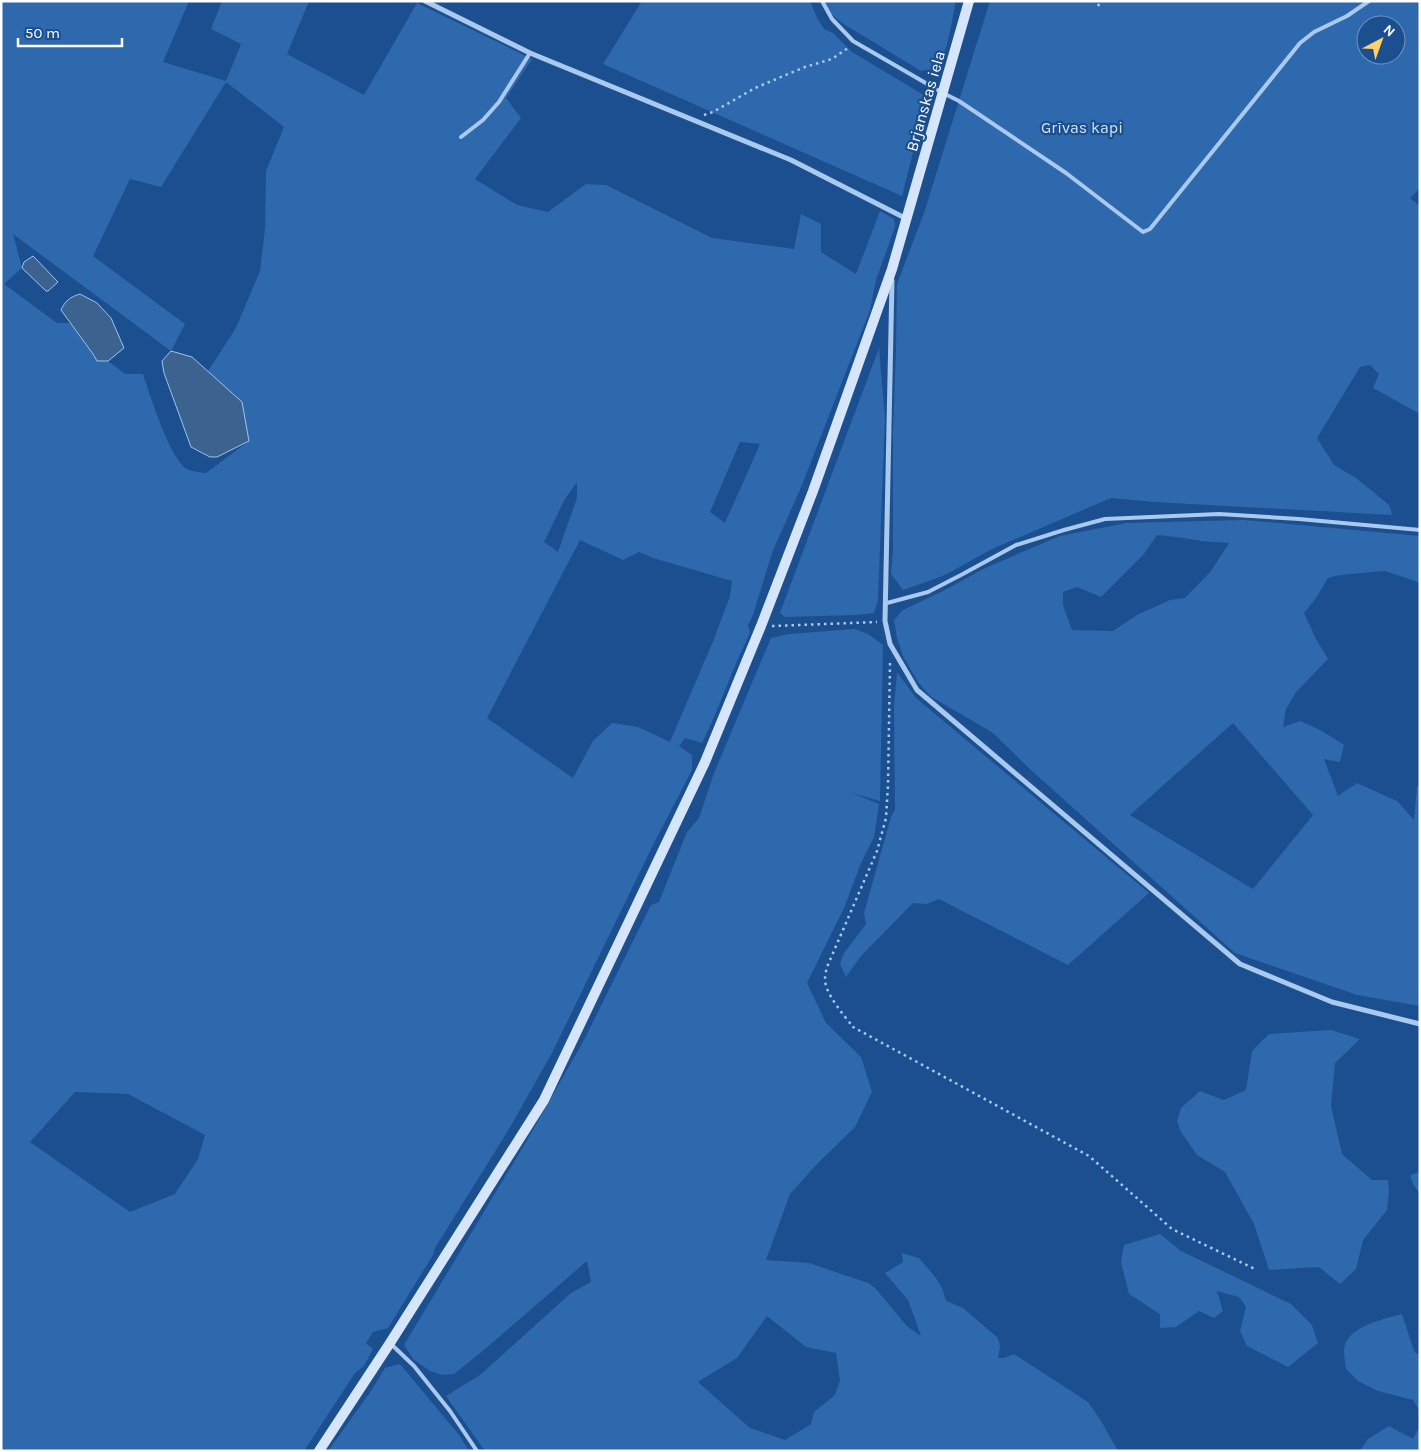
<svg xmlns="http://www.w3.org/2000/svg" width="1421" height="1452" font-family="Karla,sans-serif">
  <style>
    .green { fill: #2e69ad; fill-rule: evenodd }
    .water { fill: #3c6290; stroke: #9cc4f0 }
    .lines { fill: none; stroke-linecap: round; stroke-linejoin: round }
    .path { stroke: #a9c9ee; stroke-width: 2.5; stroke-dasharray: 2.5 4; stroke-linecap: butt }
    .lane { stroke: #a9c9ee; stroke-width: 4 }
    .street { stroke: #a9c9ee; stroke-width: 5 }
    .secondary { stroke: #d6e6fa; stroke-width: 10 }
    .labels { text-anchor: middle; stroke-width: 4.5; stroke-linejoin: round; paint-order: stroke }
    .street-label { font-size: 16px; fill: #fff; stroke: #1b4f8f }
    .park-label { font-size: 16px; fill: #cfe3fa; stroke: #1b4f8f }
  </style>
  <rect width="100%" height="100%" fill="#1b4f8f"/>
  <path class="green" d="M 1,1 L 189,1 L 163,62 L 226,81 L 241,44 L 211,29 L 222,1 L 309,1 L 287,54 L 364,95 L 417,3 L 532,59 L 506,98 L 521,118 L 475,179 L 517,205 L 548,212 L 586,184 L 606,185 L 712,238 L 794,249 L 801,214 L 821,224 L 821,252 L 856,274 L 880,211 L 894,219 L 895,227 L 876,280 L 870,310 L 802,485 L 772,553 L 753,615 L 748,625 L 750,633 C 732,669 720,707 702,743 L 685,738 L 679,746 L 692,755 L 692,770 L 652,847 L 552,1053 L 509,1129 L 435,1248 L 433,1255 L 388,1328 L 373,1332 L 366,1343 L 373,1349 L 364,1366 L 355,1373 L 304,1451 L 1,1451 ZM 226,82 L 284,127 L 266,171 L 265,229 L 260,271 L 236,328 L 208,371 L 249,441 L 206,473 C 201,472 192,472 187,469 C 170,459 150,395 143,374 L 125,374 L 108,361 L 97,361 L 93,354 L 70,323 L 57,323 L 4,284 L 22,268 L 13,234 L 171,351 L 185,324 L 93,256 L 130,179 L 161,187 ZM 740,442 L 760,444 L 725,523 L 710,512 ZM 577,482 L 577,498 L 558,552 L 544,542 L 565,499 ZM 580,540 L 623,560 L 639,552 L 653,558 L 732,581 L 730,596 L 714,639 L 670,742 L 638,727 L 612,723 L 593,741 L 573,778 L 487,718 ZM 75,1092 L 128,1094 L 205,1135 L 198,1159 L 175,1194 L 130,1212 L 30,1142 Z
    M 642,1 L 810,1 L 817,18 L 824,29 L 833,33 L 852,52 L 927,97 L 902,196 L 603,64 Z
    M 824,1 L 956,1 C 952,18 948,59 933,69 C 930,70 924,70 921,71 L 842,23 L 827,10 Z
    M 990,1 L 1420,1 L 1420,188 L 1410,198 L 1420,206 L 1420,414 L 1373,388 L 1379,374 L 1370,365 L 1360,367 L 1317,438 L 1334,465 L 1356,478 L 1377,495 L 1390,506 L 1392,515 L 1154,502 L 1111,498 L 992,549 L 947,574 L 929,581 L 903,590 L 891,574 L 893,550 L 893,430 L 896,350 L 897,284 L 924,213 ZM 1366,25 L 1396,25 L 1396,55 L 1366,55 Z
    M 879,348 L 885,418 L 878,600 L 874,613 L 856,615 L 785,617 L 780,613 Z
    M 1244,520 L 1420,536 L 1420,581 L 1418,582 L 1385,571 L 1340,575 L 1328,578 L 1316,598 L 1304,613 L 1316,639 L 1328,659 L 1296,692 L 1286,709 L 1283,727 L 1300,721 L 1322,731 L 1344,745 L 1340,762 L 1324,759 L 1338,796 L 1357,783 L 1397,801 L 1414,820 L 1417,787 L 1420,786 L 1420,1006 L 1357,995 L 1235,953 L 1032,771 L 993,733 L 930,696 L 918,682 L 903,656 L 897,638 L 894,620 L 903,610 L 945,590 L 983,569 L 1060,536 L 1126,523 ZM 1157,535 L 1177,537 L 1201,541 L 1229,543 L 1211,571 L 1185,598 L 1170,600 L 1137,615 L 1113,631 L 1072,630 L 1063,605 L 1063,592 L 1077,587 L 1101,597 L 1144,554 ZM 1233,723 L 1313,815 L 1253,889 L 1130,815 Z
    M 855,629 L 868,634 L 883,645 L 880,801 L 852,793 L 879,804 L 874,837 L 861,863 L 844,908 L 807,983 L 826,1023 L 861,1057 L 872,1092 L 855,1127 L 817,1164 L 790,1194 L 766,1260 L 809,1263 L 868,1283 L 875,1288 L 907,1326 L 921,1336 L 908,1300 L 885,1273 L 903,1262 L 902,1253 L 919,1258 L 936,1278 L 942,1288 L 946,1301 L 963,1308 L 998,1338 L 1000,1347 L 998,1358 L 1004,1358 L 1014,1354 L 1088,1402 L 1100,1419 L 1118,1451 L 485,1451 L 446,1396 L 480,1375 L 571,1293 L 591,1282 L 587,1261 L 484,1350 L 454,1374 L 442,1375 L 430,1371 L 413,1359 L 404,1345 L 526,1142 L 584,1040 L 651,905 L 659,902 L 687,832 L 699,818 L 714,773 L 771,638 L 789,634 ZM 767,1316 L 806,1347 L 836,1353 L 840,1380 L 835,1395 L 814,1412 L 811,1424 L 785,1440 L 750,1428 L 698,1382 L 737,1358 Z
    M 897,672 L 916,698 L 1149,893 L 1068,965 L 939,899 L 927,904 L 913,903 L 861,956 L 846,977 L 840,964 L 844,953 L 866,924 L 864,913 L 891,817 L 895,810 L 894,707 Z
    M 1331,1030 L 1360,1039 L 1335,1063 L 1331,1106 L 1342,1154 L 1372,1180 L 1388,1180 L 1389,1191 L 1387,1210 L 1363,1240 L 1356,1269 L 1340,1284 L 1319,1267 L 1269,1270 L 1254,1224 L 1225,1172 L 1197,1155 L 1181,1132 L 1177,1121 L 1181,1108 L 1200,1091 L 1224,1100 L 1246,1090 L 1252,1051 L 1269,1034 Z
    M 1420,1172 L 1420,1194 L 1413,1184 L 1410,1175 Z
    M 1160,1234 L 1181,1251 L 1291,1304 L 1312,1325 L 1318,1343 L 1288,1367 L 1247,1346 L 1240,1331 L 1246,1307 L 1239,1297 L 1217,1291 L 1223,1311 L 1214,1318 L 1199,1311 L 1176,1327 L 1160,1328 L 1160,1314 L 1129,1294 L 1121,1262 L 1124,1245 Z
    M 1402,1314 L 1414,1351 L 1420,1356 L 1420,1412 L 1413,1400 L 1378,1391 L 1358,1381 L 1346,1369 C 1345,1363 1344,1355 1344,1349 C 1347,1326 1384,1319 1402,1314 Z
    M 400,1364 L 459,1435 L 469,1451 L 328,1451 L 371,1391 L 385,1368 Z
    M 1389,1426 L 1413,1439 L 1420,1426 L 1420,1451 L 1360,1451 L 1368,1439 Z"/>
  <path class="water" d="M 33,256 L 58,282 L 48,291 L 46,291 L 22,268 L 24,262 Z
    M 80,294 L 97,303 L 111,318 L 124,348 L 108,361 L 97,361 L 93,354 L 61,310 C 65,301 70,297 80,294 Z
    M 171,351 L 192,357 L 242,402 L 249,441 L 217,457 L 210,457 L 191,447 L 164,373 L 162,361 Z"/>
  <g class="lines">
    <path class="path" d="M 1098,6 L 1101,1
      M 704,115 L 713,112 L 755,88 L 805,67 L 832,59 L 848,48
      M 772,626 L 877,622
      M 890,663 L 888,785 L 886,818 L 877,851 L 827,967 C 826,971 825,976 825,979 C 825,994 844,1015 853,1027 L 1089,1156 L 1172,1229 L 1257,1270"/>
    <path class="lane" d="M 822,1 L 832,19 L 853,41 L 943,93 L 959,101 L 1066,173 L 1143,232 L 1150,229 L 1300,43 L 1314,32 L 1347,16 L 1369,1
      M 461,137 L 483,120 L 499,102 L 530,53
      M 887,603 L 928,592 L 961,575 L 1016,545 L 1064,530 L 1105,519 L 1219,514 L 1299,519 L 1420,530
      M 391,1344 L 414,1366 L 450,1411 L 477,1451"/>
    <path class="street" d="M 425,1 L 530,53 L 791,160 L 907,219
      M 892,280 L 885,621 L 890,644 L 917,690 L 1240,964 L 1332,1002 L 1420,1024"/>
    <path class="secondary" d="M 319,1451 L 390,1343 L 544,1100 L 705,762 L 761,626 L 813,491 L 892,269 L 969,1"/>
  </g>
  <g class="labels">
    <g class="street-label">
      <text transform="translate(925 101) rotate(-74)" y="6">Brjanskas iela</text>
    </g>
    <g class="park-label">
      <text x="1082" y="133">Grīvas kapi</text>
    </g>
  </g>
  <rect width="1421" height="1452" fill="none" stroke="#ffffff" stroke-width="5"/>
  <g transform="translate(1381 40) rotate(41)"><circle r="24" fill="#1b4f8f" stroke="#7695bc"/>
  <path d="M0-4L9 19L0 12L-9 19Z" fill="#ffd166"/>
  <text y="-8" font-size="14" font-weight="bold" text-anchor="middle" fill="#ffffff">N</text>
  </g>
  <path d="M18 38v8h104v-8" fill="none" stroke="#ffffff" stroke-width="2.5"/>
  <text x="25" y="38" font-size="15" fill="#ffffff" stroke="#1b4f8f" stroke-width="4" paint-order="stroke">50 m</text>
</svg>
